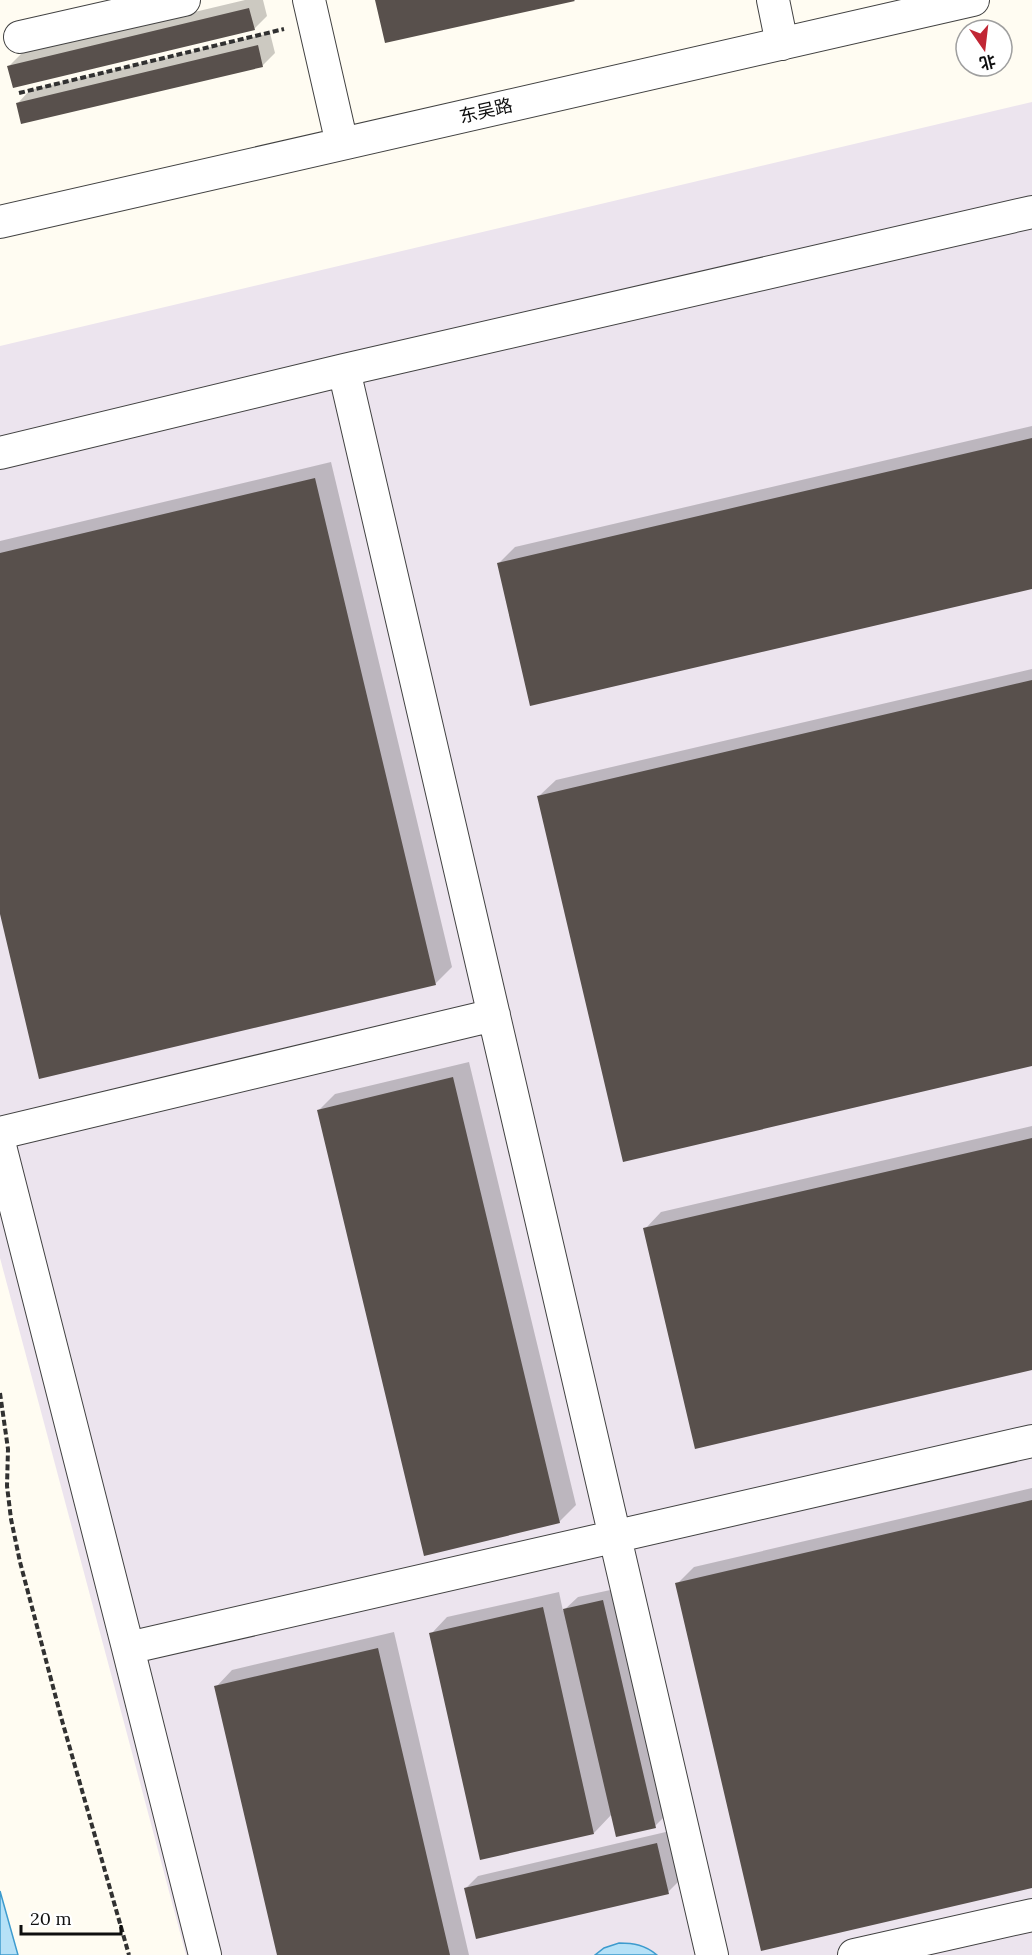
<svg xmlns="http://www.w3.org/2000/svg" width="1032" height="1955" font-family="Lora,'Noto Sans SC',serif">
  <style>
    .industrial { fill: #ece4ee }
    .water { fill: #b6e1f7; stroke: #3d9bce; stroke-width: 1.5 }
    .shadow { fill: #0003 }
    .building { fill: #58504c }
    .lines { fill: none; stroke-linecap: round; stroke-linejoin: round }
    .minor-casing { stroke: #424242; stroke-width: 34 }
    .path { stroke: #313131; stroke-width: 4; stroke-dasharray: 6 3; stroke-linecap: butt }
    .minor { stroke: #fff; stroke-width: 32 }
    .labels { text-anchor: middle; stroke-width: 6; stroke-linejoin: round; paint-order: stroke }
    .street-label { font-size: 18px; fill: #0f0f0f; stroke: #fff }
  </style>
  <rect width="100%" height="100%" fill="#fffcf2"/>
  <path class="industrial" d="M 1032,102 L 1032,1955 L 186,1955 L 0,1258 L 0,346 Z"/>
  <path class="water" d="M 0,1891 L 18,1955 L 0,1955 Z
    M 619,1943 C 634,1943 645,1945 657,1955 L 595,1955 L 604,1948 Z"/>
  <path class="shadow" d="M 245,0 L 263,0 L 267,16 L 254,29 L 9,66 L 22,53 Z
    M 270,33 L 275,53 L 262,66 L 18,103 L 30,90 Z
    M 1032,426 L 1032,587 L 499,563 L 515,547 Z
    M 331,462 L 452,967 L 435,984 L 0,908 L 0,541 Z
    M 1032,669 L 1032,1065 L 539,796 L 556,780 Z
    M 469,1062 L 576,1505 L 559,1522 L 318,1111 L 335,1094 Z
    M 1032,1126 L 1032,1368 L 645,1229 L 661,1212 Z
    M 1032,1488 L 1032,1886 L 677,1584 L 694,1567 Z
    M 615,1589 L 668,1813 L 655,1826 L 612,1814 L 594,1833 L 431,1634 L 447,1617 L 559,1592 L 563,1611 L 578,1597 Z
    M 394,1632 L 469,1955 L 279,1955 L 216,1687 L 232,1670 Z
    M 670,1831 L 681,1879 L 668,1892 L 466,1888 L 478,1876 Z"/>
  <path class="building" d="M 375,0 L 574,0 L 575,1 L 385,43 Z
    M 249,8 L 255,30 L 13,88 L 7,66 Z
    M 258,45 L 263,67 L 21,124 L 16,103 Z
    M 1032,438 L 1032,589 L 530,706 L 497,563 Z
    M 315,478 L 436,985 L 39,1079 L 0,914 L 0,553 Z
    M 1032,680 L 1032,1066 L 623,1162 L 537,796 Z
    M 453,1077 L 560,1523 L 424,1556 L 317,1110 Z
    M 1032,1138 L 1032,1370 L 695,1449 L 643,1228 Z
    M 1032,1500 L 1032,1888 L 761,1951 L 675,1583 Z
    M 603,1600 L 656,1828 L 616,1837 L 563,1609 Z
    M 543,1607 L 594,1834 L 480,1860 L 429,1633 Z
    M 378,1648 L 450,1955 L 277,1955 L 214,1686 Z
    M 657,1843 L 669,1894 L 476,1939 L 464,1888 Z"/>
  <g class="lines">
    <defs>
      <path id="minor" d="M 309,0 L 342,144
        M 773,0 L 782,44
        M 20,37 L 184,0
        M 0,222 L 973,0
        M 344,370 L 712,1955
        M 0,453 L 344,370 L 1032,212
        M 0,1133 L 494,1015
        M 0,1146 L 128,1648 L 1032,1441
        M 128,1648 L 205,1955
        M 854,1955 L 1032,1915"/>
    </defs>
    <use href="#minor" class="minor-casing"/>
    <path class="path" d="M 19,93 L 284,29
      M 0,1393 L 8,1449 L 7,1486 L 11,1519 L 20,1562 L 61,1717 L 129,1955"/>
    <use href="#minor" class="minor"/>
  </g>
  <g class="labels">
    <g class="street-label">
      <text transform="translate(486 111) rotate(-13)" y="6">东吴路</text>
    </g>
  </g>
  <g transform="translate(984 48) rotate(166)"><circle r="28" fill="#ffffff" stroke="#9f9f9f" stroke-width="1.5"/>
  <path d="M0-4.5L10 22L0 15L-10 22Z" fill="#c12634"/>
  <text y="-9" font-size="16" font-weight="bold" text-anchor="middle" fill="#0f0f0f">北</text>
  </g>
  <path d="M21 1925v9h100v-9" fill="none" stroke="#0f0f0f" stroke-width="3"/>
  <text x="30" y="1925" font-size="18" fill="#0f0f0f" stroke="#ffffff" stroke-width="4.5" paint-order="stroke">20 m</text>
</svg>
